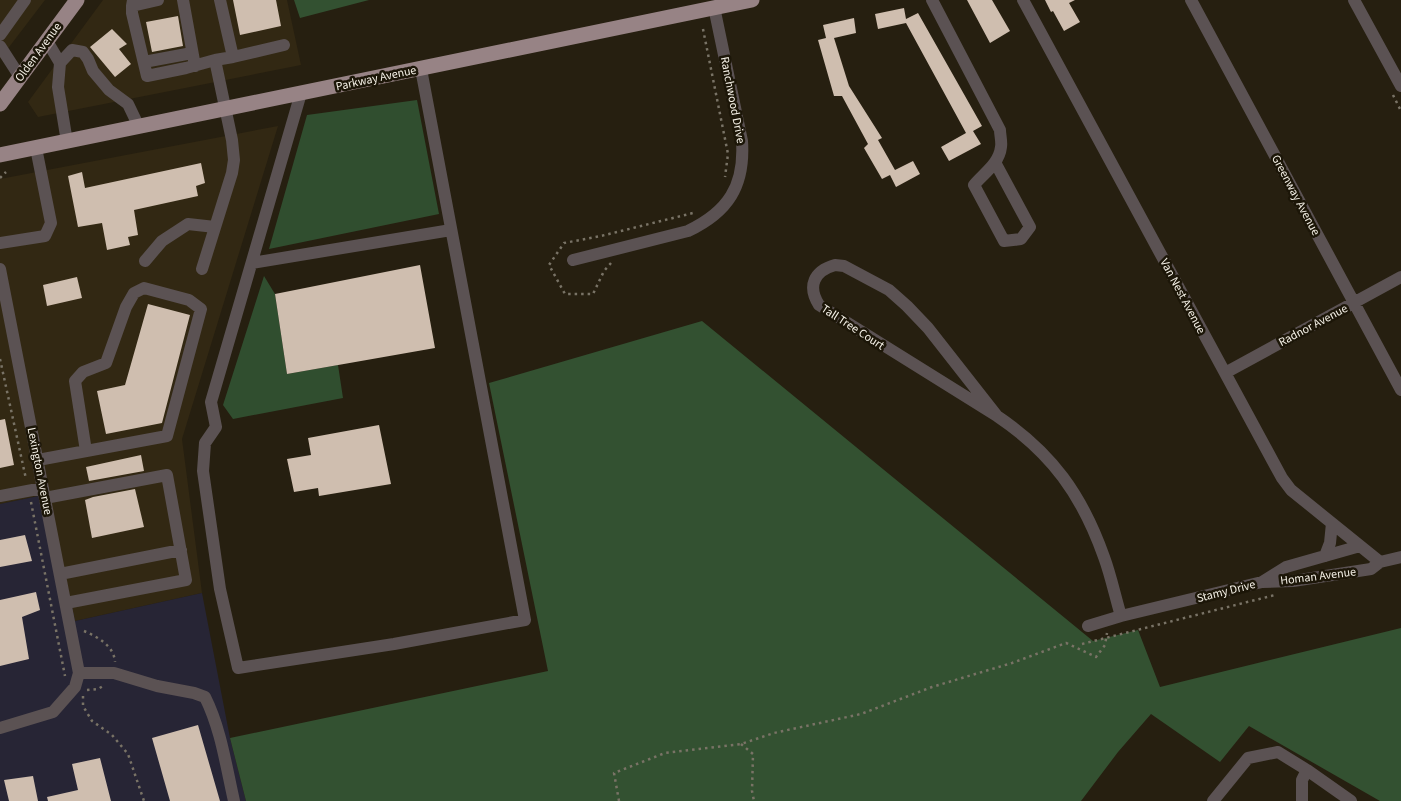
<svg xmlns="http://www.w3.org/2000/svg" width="1401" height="801" font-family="'Source Sans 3',sans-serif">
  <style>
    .built { fill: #322813 }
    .industrial { fill: #272535 }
    .green { fill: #304e2f }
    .forest { fill: #335131 }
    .building { fill: #cfbeaf }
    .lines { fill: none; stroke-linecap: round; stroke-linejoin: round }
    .path { stroke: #797366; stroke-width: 2.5; stroke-dasharray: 2.5 4; stroke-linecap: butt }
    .minor { stroke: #5b5253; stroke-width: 12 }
    .major { stroke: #978385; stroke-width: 15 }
    .labels { text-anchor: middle; stroke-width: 5; stroke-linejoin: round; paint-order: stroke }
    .street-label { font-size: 12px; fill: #f5f1e7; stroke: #1c1608 }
  </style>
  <rect width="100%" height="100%" fill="#261f10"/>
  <path class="built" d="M 0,0 L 45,0 L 0,59 Z
    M 103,0 L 287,0 L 301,65 L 38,117 L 28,102 Z
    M 278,126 L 182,439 L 202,593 L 75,621 L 48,494 L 0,504 L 0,179 Z"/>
  <path class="industrial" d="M 48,494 L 75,621 L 202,593 L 230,738 L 246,801 L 0,801 L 0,504 Z"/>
  <path class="green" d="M 417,100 L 439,214 L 269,249 L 307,115 Z
    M 264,276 L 275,294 L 287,374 L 338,365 L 343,398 L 233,419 L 223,405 Z"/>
  <path class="forest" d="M 294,0 L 369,0 L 300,18 Z
    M 702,321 L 1093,641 L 1138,630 L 1160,687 L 1401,628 L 1401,801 L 1380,801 L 1249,726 L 1220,762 L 1151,714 L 1118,752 L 1081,801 L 246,801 L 230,738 L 548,671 L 489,383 Z"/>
  <path class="building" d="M 233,0 L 276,0 L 281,26 L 240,35 Z
    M 967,0 L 992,0 L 1010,31 L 990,43 Z
    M 1045,0 L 1075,0 L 1069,3 L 1080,22 L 1064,31 L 1053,11 L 1051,12 Z
    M 904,8 L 906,19 L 918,13 L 982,126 L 973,131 L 981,144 L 949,161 L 941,147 L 966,133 L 906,23 L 878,29 L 875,14 Z
    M 178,16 L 183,46 L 152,52 L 146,22 Z
    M 854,18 L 856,33 L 834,38 L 849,86 L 882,138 L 878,140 L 895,170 L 913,161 L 920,174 L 896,187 L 890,175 L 882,179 L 864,148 L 868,144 L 842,96 L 834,96 L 818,40 L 826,38 L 823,25 Z
    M 112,29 L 127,44 L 119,49 L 131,64 L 115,77 L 90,47 Z
    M 201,163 L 205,183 L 196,186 L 198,196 L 134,210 L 138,235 L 128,237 L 130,245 L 107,250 L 102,223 L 78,227 L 68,176 L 82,172 L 85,188 Z
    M 420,265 L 435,348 L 287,374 L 275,294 Z
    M 77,277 L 82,298 L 47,306 L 43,285 Z
    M 148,304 L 190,315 L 162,423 L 106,434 L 97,391 L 125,385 Z
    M 5,419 L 14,465 L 0,468 L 0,420 Z
    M 379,425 L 391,484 L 319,496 L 318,488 L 294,492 L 287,459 L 311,455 L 308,438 Z
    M 141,455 L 144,471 L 89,481 L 86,467 Z
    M 135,489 L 144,527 L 92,538 L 85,500 L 93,497 Z
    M 25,535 L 32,561 L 0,567 L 0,540 Z
    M 36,592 L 40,610 L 22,617 L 29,659 L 0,666 L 0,600 Z
    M 198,725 L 220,801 L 170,801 L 152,738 Z
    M 100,758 L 111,801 L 48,801 L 47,797 L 78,790 L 72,764 Z
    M 33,776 L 38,801 L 9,801 L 4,780 Z"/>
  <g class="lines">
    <path class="path" d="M 703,29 L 728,154 L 725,177
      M 1393,95 L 1401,111
      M 0,178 L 6,172
      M 611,263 L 604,271 L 593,294 L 565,294 L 549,265 L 564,243 L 601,236 L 693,213
      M 0,359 L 26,479
      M 31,502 L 65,676
      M 84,631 C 98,637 114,646 115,662
      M 1082,644 L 1275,595
      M 87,690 L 98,689 L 103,686
      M 83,696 L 83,706 L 92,721 L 112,735 L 128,754 L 144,801
      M 741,744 L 753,754 L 752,791 L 754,801
      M 619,801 L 614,773 L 665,753 L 741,744 L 774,733 L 861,714 L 932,687 L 1012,663 L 1066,643 L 1096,657 L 1105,645 L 1107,633"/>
    <path class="minor" d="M 133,0 L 132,6 L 132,13 L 147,76 L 186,68 L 215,60
      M 183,0 L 195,66
      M 932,0 L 1000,130 C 1000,135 1002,142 1001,147 C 999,164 984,173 974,185 L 1004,241 L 1021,239 L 1030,227 L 996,164
      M 1023,0 L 1282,478 L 1291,490 L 1380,562
      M 1191,0 L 1401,390
      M 1354,0 L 1401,86
      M 132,6 L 158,0
      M 0,35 L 25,0
      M 47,41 L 60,63
      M 0,46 L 20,77
      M 233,57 L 284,45
      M 144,62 L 192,53
      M 301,93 L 211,402 L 216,427 L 205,443 L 203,471 L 220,589 L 238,668 L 394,644 L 525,620 L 421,69
      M 67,142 L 58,87 L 60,63 L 72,50 L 83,52 L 88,59 L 93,71 L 109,90 L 128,104 L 139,127
      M 0,243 L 45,236 L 51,223 L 36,148
      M 573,260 L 688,231 C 728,212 745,186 742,141 L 714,7
      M 145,261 L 162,241 L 188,224 L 215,227
      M 252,263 L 451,230
      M 835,265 L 844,266 L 889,290 L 907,306 L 928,328 L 997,416 L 819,305 C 807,286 814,271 835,265 Z
      M 0,269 L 79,673 L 75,687 L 53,712 L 0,728
      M 202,269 L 232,173 L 234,160 L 232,140 L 215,60 L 233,57 L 220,0
      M 1225,373 L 1401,277
      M 997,416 C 1052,453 1082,495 1104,557 C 1111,576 1115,596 1121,616
      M 38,460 L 167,436 L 201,309 L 189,300 L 144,288 L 134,293 L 126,307 L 106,363 L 83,372 L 75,381 L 86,451
      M 0,496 L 43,488
      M 45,498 L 167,475 L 186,580 L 66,603
      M 1325,556 L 1330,543 L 1332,523
      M 60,574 L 181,550
      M 1262,582 L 1293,581 L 1371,569 L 1380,562 L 1401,557
      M 1088,626 L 1121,616 L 1262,582 L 1286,567 L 1360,546
      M 79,673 L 114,673 L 157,686 L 194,693 L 205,697 C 221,729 226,766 234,801
      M 1213,801 L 1248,758 L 1278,752 L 1307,770 L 1351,801
      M 1302,801 L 1302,780 L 1307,770"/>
    <path class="major" d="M 0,104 L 77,0
      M 0,155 L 752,0"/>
  </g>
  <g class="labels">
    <g class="street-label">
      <text transform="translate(38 52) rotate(-54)" y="4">Olden Avenue</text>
      <text transform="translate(376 78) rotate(-12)" y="4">Parkway Avenue</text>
      <text transform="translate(733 100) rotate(79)" y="4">Ranchwood Drive</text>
      <text transform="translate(1296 195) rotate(62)" y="4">Greenway Avenue</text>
      <text transform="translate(1183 296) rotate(62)" y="4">Van Nest Avenue</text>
      <text transform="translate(1313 325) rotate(-28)" y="4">Radnor Avenue</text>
      <text transform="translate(853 327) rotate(33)" y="4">Tall Tree Court</text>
      <text transform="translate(40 471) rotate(79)" y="4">Lexington Avenue</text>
      <text transform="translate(1318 576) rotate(-7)" y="4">Homan Avenue</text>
      <text transform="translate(1226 591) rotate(-14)" y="4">Stamy Drive</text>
    </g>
  </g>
</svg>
